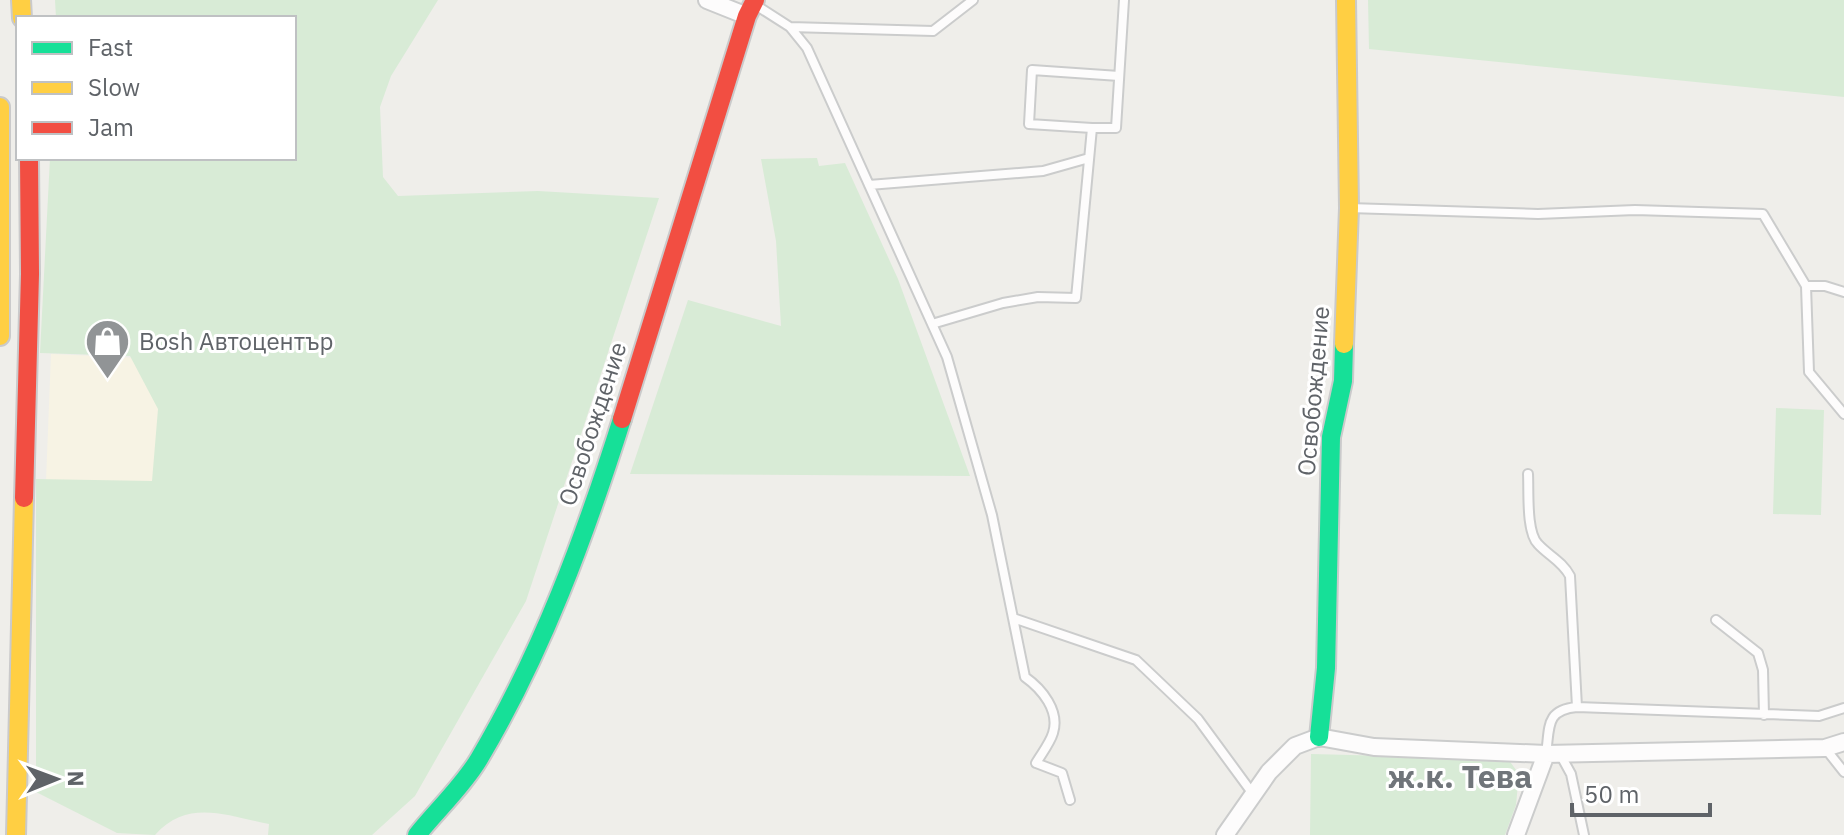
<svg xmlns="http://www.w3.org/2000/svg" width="1844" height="835" font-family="'IBM Plex Sans',sans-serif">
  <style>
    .commercial { fill: #f7f3e4 }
    .green { fill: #d8ebd6 }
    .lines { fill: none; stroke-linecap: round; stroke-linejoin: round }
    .lane-casing { stroke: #cbcccc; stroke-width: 12 }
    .street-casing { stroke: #cbcccc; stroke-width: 20 }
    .fast-casing { stroke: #cacacb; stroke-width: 22 }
    .slow-casing { stroke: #cacacb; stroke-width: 22 }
    .jam-casing { stroke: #cacacb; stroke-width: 22 }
    .lane { stroke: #fdfcfc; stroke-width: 8 }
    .street { stroke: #fdfcfc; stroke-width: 16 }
    .fast { stroke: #16e098; stroke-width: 18 }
    .slow { stroke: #ffcf43; stroke-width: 18 }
    .jam { stroke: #f24e42; stroke-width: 18 }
    .labels { text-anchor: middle; stroke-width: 6; stroke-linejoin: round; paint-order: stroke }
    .poi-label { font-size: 24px; fill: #5f6368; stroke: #fff; text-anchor: start }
    .street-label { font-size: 24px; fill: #5f6368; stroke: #fff }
    .district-label { font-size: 32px; font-weight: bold; fill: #70757a; stroke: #fff }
  </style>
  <rect width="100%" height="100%" fill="#efeeea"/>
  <path class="commercial" d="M 51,354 L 140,358 L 167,410 L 163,483 L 46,481 Z"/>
  <path class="green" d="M 55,0 L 438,0 L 391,76 L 380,107 L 383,177 L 398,196 L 538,191 L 659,198 L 526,601 L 415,796 L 372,835 L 268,835 L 269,824 C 227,816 188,798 155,835 L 117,833 L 36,792 L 36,479 L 152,481 L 158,409 L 130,356 L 40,353 L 50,158 L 294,158 L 294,18 L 56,18 Z
    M 1368,0 L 1844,0 L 1844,97 L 1369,49 Z
    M 817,158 L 819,166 L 845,163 L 898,279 L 970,476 L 630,474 L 688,300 L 781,326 L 776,241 L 761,159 Z
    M 1776,408 L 1824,410 L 1821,515 L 1773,514 Z
    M 1311,754 L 1508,759 L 1519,774 L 1516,805 L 1505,835 L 1310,835 Z"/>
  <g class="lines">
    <defs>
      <path id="lane" d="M 754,4 L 790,27 L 807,48 L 947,357 L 992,515 L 1025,677 C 1042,689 1060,711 1053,733 C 1050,743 1042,753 1036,763 L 1062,773 L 1070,800
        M 790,27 L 933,31 L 973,0
        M 1092,128 L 1029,124 L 1032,70 L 1119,76
        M 869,185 L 1043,171 L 1089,158
        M 1349,208 L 1538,214 L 1635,210 L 1763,214 L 1806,286 L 1809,372 L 1844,414
        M 1806,286 L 1825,286 L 1844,292
        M 932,324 L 1003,303 L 1038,297 L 1076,298 L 1092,128 L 1116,128 L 1124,0
        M 1528,474 C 1529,491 1526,532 1538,544 C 1549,556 1562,561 1570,576 L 1577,707
        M 1013,618 L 1136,660 L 1198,719 L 1253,794
        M 1716,620 L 1758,653 L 1763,670 L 1764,715
        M 1825,748 L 1844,772
        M 1546,754 C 1550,727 1545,710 1577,707 L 1819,716 L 1844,708
        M 1560,754 L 1571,774 L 1584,835"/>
      <path id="street" d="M 707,0 L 747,16
        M 1225,835 L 1269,772 L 1295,746 L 1319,737 L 1374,747 L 1546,754 L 1825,748 L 1844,742
        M 1516,835 L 1546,754"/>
      <path id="fast" d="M 1319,737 L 1326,668 L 1331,437 L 1343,381 L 1344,344
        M 417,835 C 437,810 463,786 479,759 C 542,653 585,536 622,419"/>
      <path id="slow" d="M 21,0 L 22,18
        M 0,107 L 0,336
        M 1344,344 L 1349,208 L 1346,0
        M 16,835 L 24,498"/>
      <path id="jam" d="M 622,419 L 747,16 L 755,0
        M 24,498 L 30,274 L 29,158"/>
    </defs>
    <use href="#lane" class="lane-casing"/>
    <use href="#street" class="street-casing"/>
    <use href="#fast" class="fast-casing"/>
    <use href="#slow" class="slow-casing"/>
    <use href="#jam" class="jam-casing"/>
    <use href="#lane" class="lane"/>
    <use href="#street" class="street"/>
    <use href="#fast" class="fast"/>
    <use href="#slow" class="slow"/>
    <use href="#jam" class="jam"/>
  </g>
  <defs>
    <symbol id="shop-pin" viewBox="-11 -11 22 30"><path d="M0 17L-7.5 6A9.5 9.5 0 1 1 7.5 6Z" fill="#919496" stroke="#fff"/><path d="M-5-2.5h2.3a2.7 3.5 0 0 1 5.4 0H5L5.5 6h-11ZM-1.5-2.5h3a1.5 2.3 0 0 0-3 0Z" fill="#fff"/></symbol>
  </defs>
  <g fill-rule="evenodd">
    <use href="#shop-pin" x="82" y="316" width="51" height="69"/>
  </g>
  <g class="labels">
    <g class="poi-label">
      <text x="139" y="350">Bosh Автоцентър</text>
    </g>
    <g class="street-label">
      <text transform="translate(1314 391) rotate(-85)" y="8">Освобождение</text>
      <text transform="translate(593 424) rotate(-72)" y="8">Освобождение</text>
    </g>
    <g class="district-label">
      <text x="1460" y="788">ж.к. Тева</text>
    </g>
  </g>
  <rect x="16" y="16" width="280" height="144" fill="#ffffff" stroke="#bfc1c3" stroke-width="2"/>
  <rect x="32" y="42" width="40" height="12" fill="#16e098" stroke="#bfc1c3" stroke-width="2"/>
  <text x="88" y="56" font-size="24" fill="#5f6368">Fast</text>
  <rect x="32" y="82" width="40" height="12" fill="#ffcf43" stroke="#bfc1c3" stroke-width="2"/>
  <text x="88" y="96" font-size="24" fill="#5f6368">Slow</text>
  <rect x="32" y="122" width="40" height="12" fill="#f24e42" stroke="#bfc1c3" stroke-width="2"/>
  <text x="88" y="136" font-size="24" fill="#5f6368">Jam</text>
  <g transform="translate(56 779) rotate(89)" stroke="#ffffff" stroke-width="6" paint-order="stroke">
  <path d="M0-6L14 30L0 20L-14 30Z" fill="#5f6368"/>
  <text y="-12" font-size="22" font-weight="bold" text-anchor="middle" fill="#5f6368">N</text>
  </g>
  <path d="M1572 803v12h138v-12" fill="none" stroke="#5f6368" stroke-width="4"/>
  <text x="1584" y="803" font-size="24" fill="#5f6368" stroke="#ffffff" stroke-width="6" paint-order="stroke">50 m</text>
</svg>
